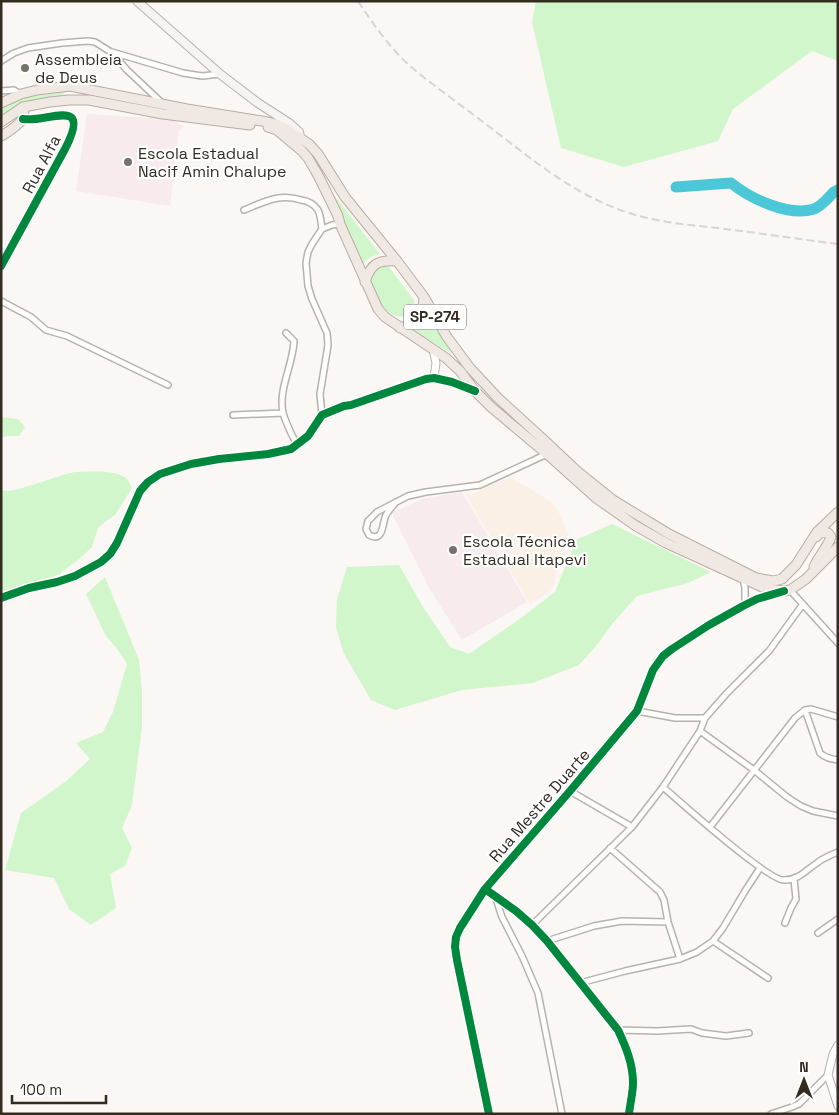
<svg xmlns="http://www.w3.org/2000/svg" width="839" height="1115" font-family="'Space Grotesk',sans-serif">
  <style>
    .built { fill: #fbf0e5 }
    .education { fill: #f7ebee }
    .green { fill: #d1f6cb }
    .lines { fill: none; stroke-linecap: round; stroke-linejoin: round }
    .river { stroke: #4bc7d7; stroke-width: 11 }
    .minor-casing { stroke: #b7b2ac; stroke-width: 8 }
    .tertiary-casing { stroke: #b7b2ac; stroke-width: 9 }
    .secondary-casing { stroke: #b7b2ac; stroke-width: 10 }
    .primary-casing { stroke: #b9aca3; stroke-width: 11 }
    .minor { stroke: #fefefd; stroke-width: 5 }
    .tertiary { stroke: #fefefd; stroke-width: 7 }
    .secondary { stroke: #f6f3f1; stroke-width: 8 }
    .primary { stroke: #efe8e3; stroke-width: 9 }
    .rail { stroke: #d6d5d4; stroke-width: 2; stroke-dasharray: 8 4; stroke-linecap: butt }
    .cycleway-casing { stroke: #fff; stroke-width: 11 }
    .cycleway { stroke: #00873e; stroke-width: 8 }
    .poi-dot { fill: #79726b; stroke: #fff; stroke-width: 2 }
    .labels { text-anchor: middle; stroke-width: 4.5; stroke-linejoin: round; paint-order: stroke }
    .shield { fill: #fff; stroke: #716b64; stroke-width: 1 }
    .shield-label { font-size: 15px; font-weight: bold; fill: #342b21 }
    .poi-label { font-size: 16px; fill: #342b21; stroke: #fff; text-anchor: start }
    .street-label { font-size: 16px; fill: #342b21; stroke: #fff }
  </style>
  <rect width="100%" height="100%" fill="#faf7f4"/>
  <path class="built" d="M 511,477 L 545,498 L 556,507 L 569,534 L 552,590 L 530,604 L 464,492 L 472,494 Z"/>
  <path class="education" d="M 87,114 L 172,119 L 184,127 L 179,131 L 170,206 L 76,191 Z
    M 462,492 L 527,602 L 462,640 L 429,588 L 392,513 L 422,499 Z"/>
  <path class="green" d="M 536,1 L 838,1 L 838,61 L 812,51 L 733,109 L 718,141 L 624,167 L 561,148 L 532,22 Z
    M 66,89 L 65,93 L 61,96 L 29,101 L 17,106 L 1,117 L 1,106 L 41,91 Z
    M 330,190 L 380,254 C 373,256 366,258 363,265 L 342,215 Z
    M 382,265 L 389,267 L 414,300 L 415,310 C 392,331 374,297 371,278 L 375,269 Z
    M 426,312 L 452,354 L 411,329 C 421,328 423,321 426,312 Z
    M 1,417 L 18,419 L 25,427 L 19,436 L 8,436 L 1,437 Z
    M 75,472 C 89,472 114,469 126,478 C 129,480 130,485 132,488 L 115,515 L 106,521 L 98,528 L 92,547 L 77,561 L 68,567 L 60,574 L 23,589 L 1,595 L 1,490 C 13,492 18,489 29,486 C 44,482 59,475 75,472 Z
    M 612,524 L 711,572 L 688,583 L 637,596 L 613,623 L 597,645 L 579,665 L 533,683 L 462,690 L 395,710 L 371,700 L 343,652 L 336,627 L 337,599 L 347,567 L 399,565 L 423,607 L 450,647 L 469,654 L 521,618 L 555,592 L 576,540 Z
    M 105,577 L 139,660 L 142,692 L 142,727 L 132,805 L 122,828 L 132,848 L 125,866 L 110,874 L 116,908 L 91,925 L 69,909 L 54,878 L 5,870 L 21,813 L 65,782 L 90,759 L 76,743 L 103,732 L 113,712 L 127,664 L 118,650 L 106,636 L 86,594 Z"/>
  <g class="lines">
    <path class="river" d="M 676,187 L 731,183 C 751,199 789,217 814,209 C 821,207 829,197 834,192 L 838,190"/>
    <defs>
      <path id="minor" d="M 112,52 L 183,73 L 202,76 L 220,74
        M 1,61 L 14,53 L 28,48 L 62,43 L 88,41 L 95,42 L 111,52 L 127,70 L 161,102
        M 1,91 L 14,90 L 20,94
        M 244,210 C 264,202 279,193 301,200 C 308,201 314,204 318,210 C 321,216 321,223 322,229
        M 1,266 L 65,149 C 93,95 47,123 23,119
        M 1,301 L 31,317 L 46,330 L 67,336 L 168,385
        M 286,333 L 294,341 C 293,365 278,389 283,413 C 286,424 292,435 297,445
        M 233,415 L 283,413
        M 322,415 L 320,394 L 328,345 L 327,333 L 312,299 L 308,286 L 306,263 L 308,252 L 312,244 L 322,229 L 332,225 L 340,224
        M 396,502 C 393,506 389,510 386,515 C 382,523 384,543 369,535 L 366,529 L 368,521 L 377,512 L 408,496 L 426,492 L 480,485 L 547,454
        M 743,579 L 745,588 L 745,605
        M 790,590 L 838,643
        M 805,710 L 820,753 C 825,758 831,759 838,760
        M 637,711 L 675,718 L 705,718
        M 700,731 L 754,770 L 787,797 L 801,806 L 813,811 L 838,816
        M 663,787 C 680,802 769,881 784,880 C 799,880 806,870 817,863 C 823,858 831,855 838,852
        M 570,791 L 632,827
        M 710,827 L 795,718 L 805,710 L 811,709 L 838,717
        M 610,848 L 660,892 L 664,900 L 668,922 L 680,959
        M 485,889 L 516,911 L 532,925 L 547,941 L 618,1030 C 626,1047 633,1064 633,1083 C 633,1093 630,1104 629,1114
        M 495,896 L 502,917 L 522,956 L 538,993 L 562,1114
        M 785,923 L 791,908 L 796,899 L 794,879
        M 532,925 L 632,827 L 663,787 L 700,731 L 705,718 L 727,693 L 769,651 L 803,604
        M 818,933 L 838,919
        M 547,941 L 594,926 L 622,921 L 668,922
        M 713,941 L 768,978
        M 580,983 L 625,971 L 680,959 L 697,952 L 713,941 L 723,928 L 745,891 L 760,868
        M 618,1030 L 657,1031 L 691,1029 L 702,1033 L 726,1036 L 749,1033
        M 489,1114 L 457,960 L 455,947 L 456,937 L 460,928 L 485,889 L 570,791 L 637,711 L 653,670 L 663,656 L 672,649 L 709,625 L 743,606 L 757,599 L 779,592
        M 771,1114 L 792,1107 L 799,1104 L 828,1075"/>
      <path id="tertiary" d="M 433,349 L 436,363 L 434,378
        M 1,598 L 29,588 L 57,582 L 75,576 L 101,562 L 110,554 L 117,543 L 140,491 L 148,482 L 160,474 L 191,464 L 219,459 L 268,454 L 291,449 L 308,436 L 322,415 L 344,406 L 351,405 L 426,379 L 434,378 L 452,382 L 475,391
        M 838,1045 L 833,1054 L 828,1075 L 838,1106"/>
      <path id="secondary" d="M 137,1 L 220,74 L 258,103 L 289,123 L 299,132 L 300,137"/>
      <path id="primary" d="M 1,103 L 21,94 L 37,90 L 70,86 L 187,109 L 262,121 L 276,124 L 285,128 L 309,144 L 318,154 L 345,197 L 397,261 L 424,297 L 447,337 L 470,368 L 498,398 L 543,439 L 577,471 L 613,500 L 669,534 L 756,578 L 773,581 L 782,579 L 796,565 L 817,532 L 838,512
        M 1,122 L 23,107 L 50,102 L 69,100 L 89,100 L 163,114 L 250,125
        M 268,127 L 277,130 L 302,151 L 308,158 L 319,177 L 338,216 L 340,224 L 374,300 L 378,309 L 385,317 L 446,358 L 460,371 L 475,391 L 491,407 L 547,454 L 596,498 L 636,526 L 666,543 L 762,587 L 771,589 L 784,591 L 790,590 L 806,579 L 838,547
        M 1,136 C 7,133 22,123 24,116 C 24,115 23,108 23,107
        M 365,282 C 371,263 378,260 397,261
        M 400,328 C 419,323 423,316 424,297
        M 814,567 C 818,557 827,548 831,537 L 828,533 L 822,531 L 816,537"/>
    </defs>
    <use href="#minor" class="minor-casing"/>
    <use href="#tertiary" class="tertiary-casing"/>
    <use href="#secondary" class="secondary-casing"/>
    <use href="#primary" class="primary-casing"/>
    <use href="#minor" class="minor"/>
    <use href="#tertiary" class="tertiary"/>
    <use href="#secondary" class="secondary"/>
    <use href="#primary" class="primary"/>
    <path class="rail" d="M 358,1 C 373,24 390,48 410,66 C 436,88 464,107 491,128 C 534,161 576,196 629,213 C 657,222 688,225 718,228 C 758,233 798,239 838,244"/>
    <defs>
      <path id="cycleway" d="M 1,266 L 65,149 C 93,95 47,123 23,119
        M 1,598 L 29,588 L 57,582 L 75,576 L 101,562 L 110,554 L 117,543 L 140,491 L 148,482 L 160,474 L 191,464 L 219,459 L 268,454 L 291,449 L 308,436 L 322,415 L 344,406 L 351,405 L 426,379 L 434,378 L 452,382 L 475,391
        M 485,889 L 516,911 L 532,925 L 547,941 L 618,1030 C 626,1047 633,1064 633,1083 C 633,1093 630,1104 629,1114
        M 489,1114 L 457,960 L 455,947 L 456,937 L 460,928 L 485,889 L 570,791 L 637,711 L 653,670 L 663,656 L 672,649 L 709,625 L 743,606 L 757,599 L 784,591"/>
    </defs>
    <use href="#cycleway" class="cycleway-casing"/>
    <use href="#cycleway" class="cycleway"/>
  </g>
  <g class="poi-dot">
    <circle cx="25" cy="68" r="5"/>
    <circle cx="128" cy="162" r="5"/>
    <circle cx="453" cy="550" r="5"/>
  </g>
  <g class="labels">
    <rect class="shield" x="404" y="304.5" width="62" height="25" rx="4"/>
    <g class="shield-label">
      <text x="435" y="322">SP-274</text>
    </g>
    <g class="poi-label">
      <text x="35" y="65">Assembleia<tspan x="35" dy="18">de Deus</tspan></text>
      <text x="138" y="159">Escola Estadual<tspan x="138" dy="18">Nacif Amin Chalupe</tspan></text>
      <text x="463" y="547">Escola Técnica<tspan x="463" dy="18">Estadual Itapevi</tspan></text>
    </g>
    <g class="street-label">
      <text transform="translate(41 164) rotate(-62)" y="6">Rua Alfa</text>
      <text transform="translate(539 805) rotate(-49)" y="6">Rua Mestre Duarte</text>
    </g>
  </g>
  <rect width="839" height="1115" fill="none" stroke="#342b21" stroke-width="5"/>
  <g transform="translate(804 1080)" stroke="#ffffff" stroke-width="4" paint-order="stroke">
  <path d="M0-4L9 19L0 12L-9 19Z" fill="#342b21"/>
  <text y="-8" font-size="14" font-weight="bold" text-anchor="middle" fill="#342b21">N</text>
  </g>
  <path d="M12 1095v8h94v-8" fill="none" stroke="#342b21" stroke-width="2.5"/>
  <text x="20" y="1095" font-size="15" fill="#342b21" stroke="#ffffff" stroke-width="4" paint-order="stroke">100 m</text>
</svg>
